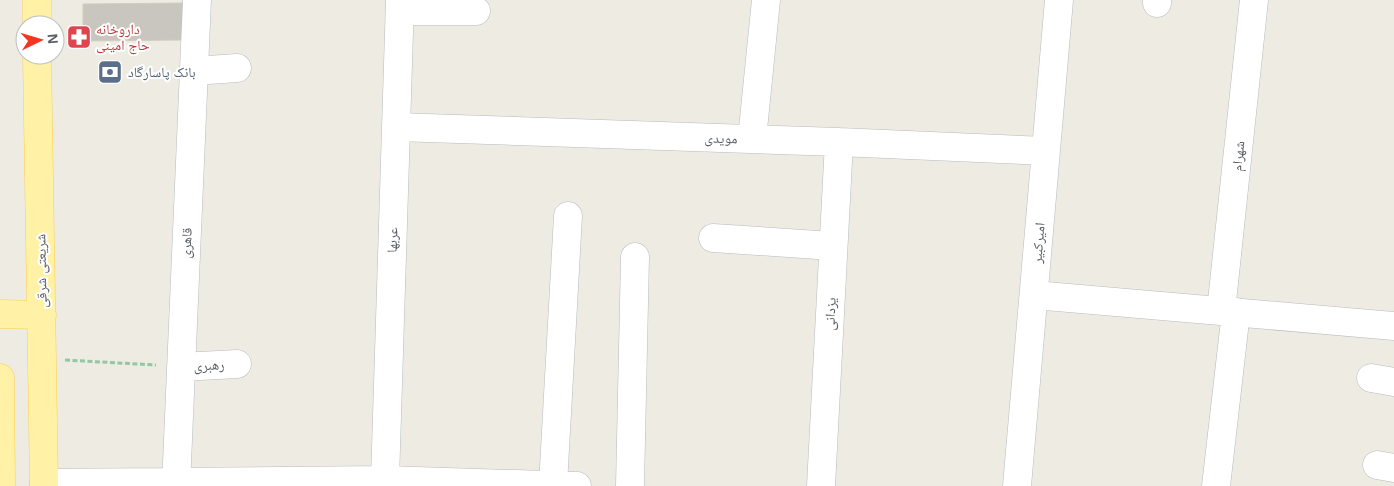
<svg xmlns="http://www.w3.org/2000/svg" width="1394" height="486" font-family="Arial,'Noto Naskh Arabic',sans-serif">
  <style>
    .building { fill: #c9c6bf; stroke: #d3cdc0 }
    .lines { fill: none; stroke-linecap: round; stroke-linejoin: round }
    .minor-casing { stroke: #b7babf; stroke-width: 29 }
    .major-casing { stroke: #fbcd4e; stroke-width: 29 }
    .path { stroke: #93c7a3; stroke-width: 3; stroke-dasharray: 5 2.5; stroke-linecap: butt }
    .minor { stroke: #fff; stroke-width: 28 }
    .major { stroke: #fff2a6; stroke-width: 28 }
    .labels { text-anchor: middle; stroke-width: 4; stroke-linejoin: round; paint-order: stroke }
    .health-label { font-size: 14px; fill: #be3a42; stroke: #fff; text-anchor: start }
    .service-label { font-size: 14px; fill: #4e5e75; stroke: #fff; text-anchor: start }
    .street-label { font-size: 14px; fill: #5a5e64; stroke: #fff }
  </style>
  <rect width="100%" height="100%" fill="#eeece2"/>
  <path class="building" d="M 183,3 L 183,40 L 83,41 L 83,4 Z"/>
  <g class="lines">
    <defs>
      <path id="minor" d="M 1157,3 L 1157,0
        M 400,11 L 476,11
        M 194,71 L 237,68
        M 396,127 L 839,142 L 1046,151
        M 752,139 L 766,0
        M 713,238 L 833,246
        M 1034,295 L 1394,326
        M 1221,311 L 1254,0
        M 181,367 L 237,364
        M 1371,378 L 1394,382
        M 1377,465 L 1394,468
        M 385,480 L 400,0
        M 44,483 L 385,480 L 577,486
        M 553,485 L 568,216
        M 176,486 L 197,0
        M 630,486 L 635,257
        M 821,486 L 839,142
        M 1017,486 L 1059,0
        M 1216,486 L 1236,312"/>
      <path id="major" d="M 37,0 L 37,25
        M 37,55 L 44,486
        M 0,314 L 42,315
        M 0,378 L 1,486"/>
    </defs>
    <use href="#minor" class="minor-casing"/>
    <use href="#major" class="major-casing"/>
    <path class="path" d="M 65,360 L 156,365"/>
    <use href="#minor" class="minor"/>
    <use href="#major" class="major"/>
  </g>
  <defs>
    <symbol id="pharmacy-square" viewBox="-11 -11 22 22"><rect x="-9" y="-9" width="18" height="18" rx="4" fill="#e0444e" stroke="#fff"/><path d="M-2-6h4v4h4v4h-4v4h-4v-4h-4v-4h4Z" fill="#fff"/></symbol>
    <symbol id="bank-square" viewBox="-11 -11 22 22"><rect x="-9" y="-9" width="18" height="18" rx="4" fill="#5c6f8a" stroke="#fff"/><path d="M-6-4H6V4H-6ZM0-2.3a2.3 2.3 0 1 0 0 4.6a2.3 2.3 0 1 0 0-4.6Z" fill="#fff"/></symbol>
  </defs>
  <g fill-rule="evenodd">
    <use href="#pharmacy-square" x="65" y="23" width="28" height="28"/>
    <use href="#bank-square" x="96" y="58" width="28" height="28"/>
  </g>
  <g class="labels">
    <g class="health-label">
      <text x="96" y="34">داروخانه<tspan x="96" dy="16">حاج امینی</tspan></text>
    </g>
    <g class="service-label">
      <text x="128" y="77">بانک پاسارگاد</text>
    </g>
    <g class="street-label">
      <text transform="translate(721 138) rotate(2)" y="5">مویدی</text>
      <text transform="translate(1238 156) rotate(-84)" y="5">شهرام</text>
      <text transform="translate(392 240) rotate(-88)" y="5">عربها</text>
      <text transform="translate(186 243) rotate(-87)" y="5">قاهری</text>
      <text transform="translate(1038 243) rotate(-85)" y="5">امیرکبیر</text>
      <text transform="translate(41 271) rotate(-91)" y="5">شریعتی شرقی</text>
      <text transform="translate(830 314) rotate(-87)" y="5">یزدانی</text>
      <text transform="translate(209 365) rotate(-3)" y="5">رهبری</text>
    </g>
  </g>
  <g transform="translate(40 40) rotate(85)"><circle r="24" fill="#ffffff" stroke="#bdbfc1"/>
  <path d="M0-4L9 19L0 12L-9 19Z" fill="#f43522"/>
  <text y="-8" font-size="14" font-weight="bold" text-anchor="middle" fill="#5a5e64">N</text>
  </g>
</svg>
